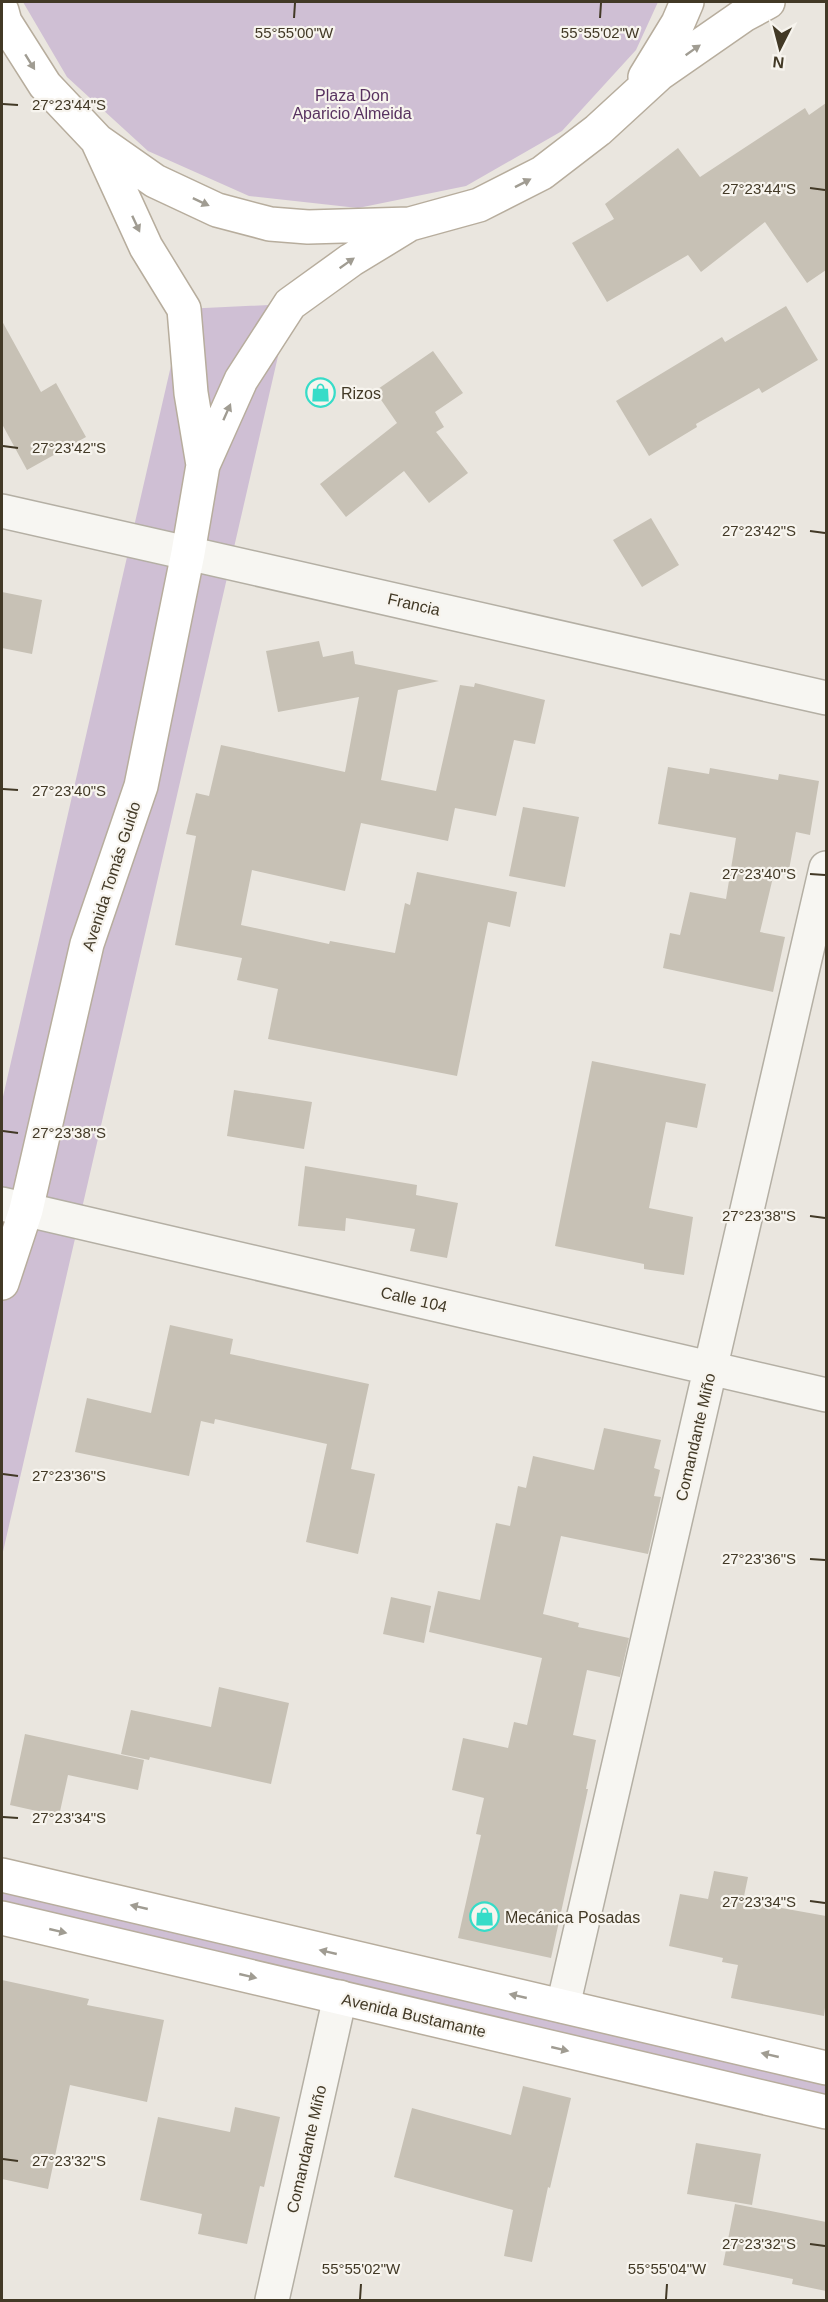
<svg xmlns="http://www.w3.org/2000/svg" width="828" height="2302" font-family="Helvetica,sans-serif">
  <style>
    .green { fill: #cfbfd4 }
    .building { fill: #c7c1b5 }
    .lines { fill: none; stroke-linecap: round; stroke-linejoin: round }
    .minor-casing { stroke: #b4afa4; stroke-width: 36 }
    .major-casing { stroke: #b7ad9d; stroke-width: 36 }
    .minor { stroke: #f7f6f2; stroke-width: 33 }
    .major { stroke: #fff; stroke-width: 33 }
    .oneway { fill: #a09c92 }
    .ticks { fill: none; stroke: #423926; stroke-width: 2 }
    .labels { text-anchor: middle; stroke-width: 4.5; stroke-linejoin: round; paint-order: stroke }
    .park-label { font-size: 16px; fill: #583260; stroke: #f7f4ee }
    .poi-label { font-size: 16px; fill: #423926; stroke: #f7f4ee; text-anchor: start }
    .street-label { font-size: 16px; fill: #423926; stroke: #f7f4ee }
    .ticks-label { font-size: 15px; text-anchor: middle; fill: #423926; stroke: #f7f4ee; stroke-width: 4.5; stroke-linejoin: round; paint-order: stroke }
  </style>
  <rect width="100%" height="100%" fill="#eae6df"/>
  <path class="green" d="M 23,2 L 658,2 L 636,50 L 562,131 L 466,186 L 358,208 L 249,196 L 148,151 L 67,77 Z
    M 290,304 L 2,1556 L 2,1101 L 184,309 Z
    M 2,1885 L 826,2079 L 826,2097 L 2,1904 Z"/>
  <path class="building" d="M 826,103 L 826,270 L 807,283 L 765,222 L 701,272 L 688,255 L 607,302 L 572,243 L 614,219 L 605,204 L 678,148 L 700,177 L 805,108 L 809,115 Z
    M 786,306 L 818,360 L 762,393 L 759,388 L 696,424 L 697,427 L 649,456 L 616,401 L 722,337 L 725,342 Z
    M 2,321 L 41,392 L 56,383 L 86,437 L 27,470 L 2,424 Z
    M 433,351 L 463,393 L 435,412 L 444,427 L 436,432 L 468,473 L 429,503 L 404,471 L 346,517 L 320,484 L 397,423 L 375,391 Z
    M 651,518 L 679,565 L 642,587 L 613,540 Z
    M 2,592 L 42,600 L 32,654 L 2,648 Z
    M 319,641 L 323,657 L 353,651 L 355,664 L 439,681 L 398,690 L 381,780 L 436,791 L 460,685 L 474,687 L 475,683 L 545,700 L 535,744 L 514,740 L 496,816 L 455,808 L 448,841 L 361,823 L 345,891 L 252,870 L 241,925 L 329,944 L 330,941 L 395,953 L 405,903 L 410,905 L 417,872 L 517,892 L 510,927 L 488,922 L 457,1076 L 268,1039 L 278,989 L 237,980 L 242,958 L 175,945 L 196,836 L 186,834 L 196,793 L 209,796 L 221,745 L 345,772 L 359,697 L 278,712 L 266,651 Z
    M 668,767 L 709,774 L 710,768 L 778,780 L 779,774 L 819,781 L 810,835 L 796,832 L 788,875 L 774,873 L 760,932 L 785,937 L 773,992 L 663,968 L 670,933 L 680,935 L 690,892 L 726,899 L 736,838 L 658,824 Z
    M 523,807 L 579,817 L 565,887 L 509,876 Z
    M 592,1061 L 706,1084 L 697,1128 L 666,1122 L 649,1208 L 693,1217 L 684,1275 L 644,1269 L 644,1264 L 555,1246 Z
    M 234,1090 L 312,1102 L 304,1149 L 227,1136 Z
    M 305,1166 L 417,1185 L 416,1195 L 458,1203 L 447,1258 L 410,1251 L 415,1229 L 346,1218 L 345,1231 L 298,1226 Z
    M 170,1325 L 233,1339 L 230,1354 L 369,1384 L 351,1469 L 375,1474 L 358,1554 L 306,1542 L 327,1444 L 215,1419 L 214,1424 L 201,1421 L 189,1476 L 75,1452 L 87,1398 L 151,1413 Z
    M 604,1428 L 661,1440 L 654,1468 L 660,1470 L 654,1496 L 661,1497 L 648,1554 L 561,1536 L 543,1614 L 579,1623 L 578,1627 L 629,1638 L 620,1677 L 587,1670 L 573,1735 L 596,1740 L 586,1789 L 588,1789 L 551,1958 L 458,1938 L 481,1835 L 476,1834 L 484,1798 L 452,1790 L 463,1738 L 508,1748 L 514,1722 L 527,1725 L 542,1658 L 429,1632 L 438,1591 L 480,1600 L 496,1523 L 510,1526 L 518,1486 L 526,1488 L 533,1456 L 594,1470 Z
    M 391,1597 L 431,1606 L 424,1643 L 383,1634 Z
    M 219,1687 L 289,1703 L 271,1784 L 150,1757 L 149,1760 L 121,1754 L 131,1710 L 211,1727 Z
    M 25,1734 L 144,1760 L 138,1790 L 68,1775 L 59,1816 L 10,1805 Z
    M 714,1871 L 748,1877 L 743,1901 L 826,1916 L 826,1999 L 824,2016 L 731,1998 L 738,1965 L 722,1962 L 723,1958 L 669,1946 L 680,1894 L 708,1899 Z
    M 2,1980 L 89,1999 L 87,2005 L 164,2020 L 147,2102 L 70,2085 L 48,2189 L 2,2179 Z
    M 523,2086 L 571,2098 L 550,2188 L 548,2187 L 532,2262 L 504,2256 L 513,2210 L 394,2177 L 412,2108 L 511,2135 Z
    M 235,2107 L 280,2117 L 264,2187 L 260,2186 L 247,2244 L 198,2234 L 202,2214 L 140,2200 L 158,2117 L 230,2132 Z
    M 696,2143 L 761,2154 L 752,2205 L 687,2194 Z
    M 735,2204 L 826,2222 L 826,2291 L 792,2284 L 793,2279 L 723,2265 Z"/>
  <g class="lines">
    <defs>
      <path id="minor" d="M 2,511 L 826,698
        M 2,1204 L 826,1395
        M 563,2006 L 826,868
        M 272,2300 L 340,1997"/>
      <path id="major" d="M 2,11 L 5,22 L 45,85 L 97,140 L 146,247 L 184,309 L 191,393 L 203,465
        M 645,77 L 678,23 L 687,2
        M 98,141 L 155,181 L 217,210 L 270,224 L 308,227 L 410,224
        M 2,1283 L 26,1210 L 87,944 L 141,786 L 188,553 L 203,465 L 241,380 L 290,304 L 351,260 L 410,224 L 479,205 L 542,173 L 598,130 L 659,74 L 744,15 L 768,2
        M 2,1875 L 826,2068
        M 2,1918 L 826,2112"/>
    </defs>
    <use href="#minor" class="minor-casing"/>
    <use href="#major" class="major-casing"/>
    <use href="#minor" class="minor"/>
    <use href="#major" class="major"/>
  </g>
  <defs><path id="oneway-solid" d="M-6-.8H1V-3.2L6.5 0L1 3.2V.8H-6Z" transform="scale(1.5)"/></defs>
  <g class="oneway">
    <use href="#oneway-solid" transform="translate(693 50) rotate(-35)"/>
    <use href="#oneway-solid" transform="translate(30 62) rotate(58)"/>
    <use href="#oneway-solid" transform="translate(523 183) rotate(-27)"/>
    <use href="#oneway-solid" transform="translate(201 202) rotate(25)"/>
    <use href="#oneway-solid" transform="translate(136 224) rotate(65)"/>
    <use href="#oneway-solid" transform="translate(347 263) rotate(-35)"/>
    <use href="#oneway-solid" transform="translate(227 412) rotate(-66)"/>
    <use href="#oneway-solid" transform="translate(139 1907) rotate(-167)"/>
    <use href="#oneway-solid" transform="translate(58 1931) rotate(13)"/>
    <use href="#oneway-solid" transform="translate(328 1952) rotate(-167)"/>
    <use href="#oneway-solid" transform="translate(248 1976) rotate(13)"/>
    <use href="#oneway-solid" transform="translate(518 1996) rotate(-167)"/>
    <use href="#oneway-solid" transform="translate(560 2049) rotate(13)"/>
    <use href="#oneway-solid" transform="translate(770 2055) rotate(-167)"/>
  </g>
  <path class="ticks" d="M 294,18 L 295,3M 600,18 L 601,3M 3,104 L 18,105M 810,188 L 825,190M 3,446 L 18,448M 810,531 L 825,533M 3,789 L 18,790M 810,874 L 825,875M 3,1131 L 18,1133M 810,1216 L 825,1218M 3,1474 L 18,1476M 810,1559 L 825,1560M 3,1817 L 18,1818M 810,1901 L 825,1903M 3,2159 L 18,2161M 810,2244 L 825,2246M 360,2299 L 361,2284M 666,2299 L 667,2284"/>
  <defs>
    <symbol id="shop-ring" viewBox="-11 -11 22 22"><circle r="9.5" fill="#f7f4ee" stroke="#36dcc8" stroke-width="1.5"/><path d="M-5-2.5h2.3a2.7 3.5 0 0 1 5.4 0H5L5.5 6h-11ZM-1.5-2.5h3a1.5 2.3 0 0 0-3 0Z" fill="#36dcc8"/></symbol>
  </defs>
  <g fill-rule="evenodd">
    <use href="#shop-ring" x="304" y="376" width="33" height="33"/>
    <use href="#shop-ring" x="468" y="1900" width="33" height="33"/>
  </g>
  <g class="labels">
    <g class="park-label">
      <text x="352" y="101">Plaza Don<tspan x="352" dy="18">Aparicio Almeida</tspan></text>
    </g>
    <g class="poi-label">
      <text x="341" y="399">Rizos</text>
      <text x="505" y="1923">Mecánica Posadas</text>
    </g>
    <g class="street-label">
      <text transform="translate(414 604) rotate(13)" y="6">Francia</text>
      <text transform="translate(111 876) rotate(-72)" y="6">Avenida Tomás Guido</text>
      <text transform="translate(414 1299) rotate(13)" y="6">Calle 104</text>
      <text transform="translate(695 1437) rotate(-77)" y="6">Comandante Miño</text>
      <text transform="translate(414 2015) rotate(13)" y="6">Avenida Bustamante</text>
      <text transform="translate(306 2149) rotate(-77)" y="6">Comandante Miño</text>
    </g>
  </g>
  <g class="ticks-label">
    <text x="294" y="38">55°55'00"W</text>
    <text x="600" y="38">55°55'02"W</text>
    <text x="69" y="110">27°23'44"S</text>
    <text x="759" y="194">27°23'44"S</text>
    <text x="69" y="453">27°23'42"S</text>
    <text x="759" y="536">27°23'42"S</text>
    <text x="69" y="796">27°23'40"S</text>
    <text x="759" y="879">27°23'40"S</text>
    <text x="69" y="1138">27°23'38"S</text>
    <text x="759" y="1221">27°23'38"S</text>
    <text x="69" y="1481">27°23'36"S</text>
    <text x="759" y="1564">27°23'36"S</text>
    <text x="69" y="1823">27°23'34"S</text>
    <text x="759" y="1907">27°23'34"S</text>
    <text x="69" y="2166">27°23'32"S</text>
    <text x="759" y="2249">27°23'32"S</text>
    <text x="361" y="2274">55°55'02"W</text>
    <text x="667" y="2274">55°55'04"W</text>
  </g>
  <rect width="828" height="2302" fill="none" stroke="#423926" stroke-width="6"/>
  <g transform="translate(780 48) rotate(186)" stroke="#f7f4ee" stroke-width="4.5" paint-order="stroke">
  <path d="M0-4.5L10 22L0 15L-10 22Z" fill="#423926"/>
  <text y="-9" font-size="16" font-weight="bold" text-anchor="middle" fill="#423926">N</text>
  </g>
</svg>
